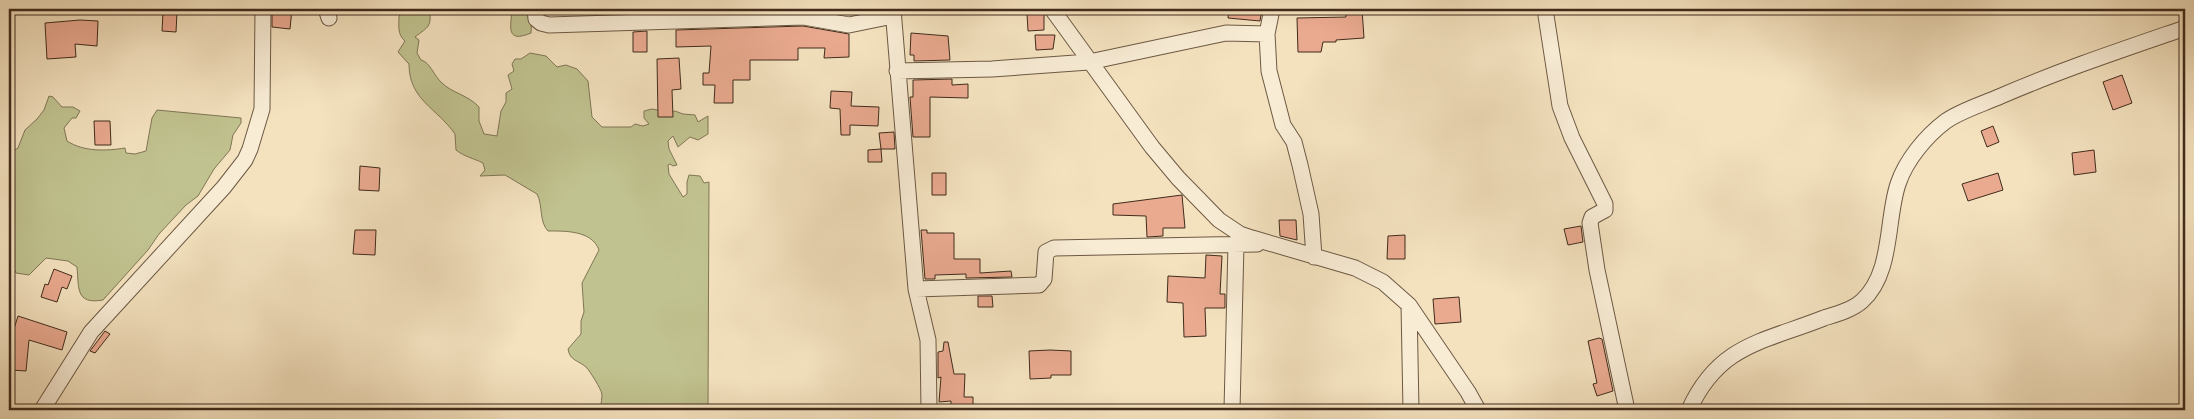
<svg xmlns="http://www.w3.org/2000/svg" width="2194" height="419" font-family="'IM FELL Great Primer',serif">
  <style>
    .green { fill: #c0c28f; stroke: #807655 }
    .building { fill: #eaaa90; stroke: #402b1b }
    .lines { fill: none; stroke-linecap: round; stroke-linejoin: round }
    .minor-casing { stroke: #6d5944; stroke-width: 17 }
    .minor { stroke: #f8ecd5; stroke-width: 15 }
  </style>
  <rect width="100%" height="100%" fill="#f4e2bf"/>
  <filter id="stains"><feTurbulence type="fractalNoise" baseFrequency=".004" numOctaves="4"/><feColorMatrix values="0 0 0 0 .2 0 0 0 0 .09 0 0 0 0 .02 0 0 0 .5 -.17"/></filter>
  <radialGradient id="worn" r=".72"><stop offset=".6" stop-color="#630" stop-opacity="0"/><stop offset="1" stop-color="#630" stop-opacity=".3"/></radialGradient>
  <path class="green" d="M 408,9 L 430,9 C 431,28 429,26 415,37 L 419,40 L 417,53 L 421,60 C 430,62 434,76 442,83 C 452,93 468,95 479,107 L 479,121 L 484,134 L 497,136 L 501,111 L 506,102 L 506,93 L 512,89 L 508,75 L 514,71 L 512,64 L 515,59 L 521,59 L 530,53 L 546,56 L 557,67 L 566,65 L 577,69 L 588,81 L 592,117 L 602,127 L 631,127 L 635,124 L 643,126 L 649,124 L 644,118 L 644,111 L 652,109 L 668,112 L 675,111 L 683,114 L 695,115 L 698,122 L 708,116 L 708,134 L 698,140 L 690,137 L 678,147 L 673,136 L 668,141 L 669,149 L 677,165 L 673,166 L 670,164 L 668,165 L 669,174 L 683,197 L 687,194 L 687,182 L 689,175 L 700,176 L 704,183 L 709,182 L 708,408 L 601,406 C 601,403 602,398 602,394 C 601,389 590,371 586,367 C 578,360 570,361 568,349 L 581,334 L 581,321 L 584,312 L 582,283 L 599,250 C 592,230 564,231 548,231 C 539,222 543,205 537,194 L 505,175 L 480,176 L 485,170 L 483,163 C 473,158 465,157 456,150 L 455,134 C 437,108 409,100 409,64 L 398,52 L 405,41 C 397,34 399,26 399,16 Z
    M 512,9 L 532,9 L 531,33 C 505,44 511,26 512,9 Z
    M 49,96 L 53,97 L 62,107 L 73,107 L 80,111 L 76,118 L 72,118 L 64,128 L 67,141 C 84,152 106,151 125,148 L 126,153 L 135,154 L 146,151 L 152,118 L 157,110 L 241,118 L 241,123 L 233,135 L 230,150 L 214,169 L 198,196 L 186,205 L 159,234 L 148,250 L 103,300 C 75,305 79,287 77,267 L 68,261 L 46,258 L 29,275 L 16,273 L 13,266 L 9,264 L 9,154 L 18,148 L 25,130 L 37,119 L 44,110 Z"/>
  <path class="building" d="M 272,9 L 292,9 L 290,29 L 272,27 Z
    M 1229,9 L 1262,9 L 1260,21 L 1228,18 Z
    M 1356,9 L 1362,9 L 1364,38 L 1336,40 L 1336,42 L 1323,42 L 1321,52 L 1298,52 L 1297,18 L 1346,17 L 1346,10 Z
    M 163,12 L 177,12 L 176,32 L 162,31 Z
    M 1044,13 L 1044,30 L 1028,31 L 1027,14 Z
    M 80,20 L 98,21 L 97,46 L 75,44 L 76,57 L 47,59 L 45,23 Z
    M 803,26 L 849,34 L 849,57 L 824,58 L 825,48 L 798,48 L 798,60 L 750,60 L 750,80 L 733,80 L 733,103 L 714,103 L 715,85 L 703,85 L 703,73 L 709,73 L 711,46 L 676,47 L 676,30 Z
    M 647,31 L 647,52 L 633,52 L 633,32 Z
    M 911,33 L 948,36 L 950,60 L 914,61 L 914,55 L 910,55 Z
    M 1035,35 L 1055,35 L 1053,49 L 1036,50 Z
    M 679,58 L 681,89 L 672,90 L 673,117 L 658,117 L 657,59 Z
    M 2122,75 L 2132,103 L 2113,110 L 2103,82 Z
    M 952,79 L 952,85 L 968,84 L 968,98 L 930,97 L 930,137 L 913,137 L 910,97 L 913,97 L 913,80 Z
    M 831,91 L 852,92 L 851,106 L 879,107 L 878,126 L 850,125 L 850,135 L 841,135 L 840,109 L 830,108 Z
    M 94,121 L 110,121 L 111,145 L 95,145 Z
    M 1993,126 L 1999,142 L 1987,147 L 1981,131 Z
    M 894,132 L 895,149 L 881,149 L 879,133 Z
    M 881,149 L 882,162 L 868,162 L 868,150 Z
    M 2094,150 L 2096,172 L 2074,175 L 2072,153 Z
    M 360,166 L 380,168 L 379,191 L 359,190 Z
    M 932,173 L 946,173 L 946,195 L 932,195 Z
    M 1998,173 L 2003,190 L 1968,201 L 1962,184 Z
    M 1182,195 L 1185,228 L 1163,228 L 1163,236 L 1147,237 L 1146,216 L 1113,215 L 1113,204 Z
    M 1279,220 L 1296,220 L 1297,240 L 1280,236 Z
    M 1581,226 L 1583,242 L 1568,245 L 1564,229 Z
    M 355,230 L 376,230 L 375,255 L 353,254 Z
    M 921,230 L 927,230 L 927,233 L 954,233 L 954,259 L 980,259 L 980,273 L 1011,271 L 1012,277 L 966,278 L 966,274 L 935,275 L 935,279 L 925,279 Z
    M 1405,235 L 1405,259 L 1387,259 L 1388,236 Z
    M 1206,255 L 1222,256 L 1220,294 L 1225,294 L 1225,308 L 1205,308 L 1206,336 L 1184,337 L 1183,303 L 1167,302 L 1168,276 L 1205,278 Z
    M 54,269 L 72,276 L 67,289 L 62,287 L 57,302 L 41,297 L 45,284 L 48,285 Z
    M 978,296 L 992,296 L 993,307 L 978,307 Z
    M 1459,297 L 1461,322 L 1435,324 L 1433,299 Z
    M 18,316 L 67,332 L 62,350 L 29,340 L 26,371 L 11,370 L 14,332 L 13,332 Z
    M 105,331 L 110,334 L 95,353 L 90,351 Z
    M 1599,338 L 1602,339 L 1613,391 L 1597,396 L 1593,384 L 1597,383 L 1588,341 Z
    M 944,342 L 948,342 L 954,374 L 965,374 L 964,397 L 973,397 L 973,410 L 951,410 L 951,401 L 939,402 L 941,377 L 938,378 L 938,352 L 943,351 Z
    M 1050,350 L 1071,351 L 1071,375 L 1051,375 L 1051,378 L 1030,379 L 1029,351 Z"/>
  <g class="lines">
    <defs>
      <path id="minor" d="M 326,9 L 329,18
        M 535,9 L 536,19 L 541,23 L 549,25 L 804,17 L 849,25 L 893,16
        M 893,9 L 916,289 L 928,340 L 929,410
        M 1052,9 L 1152,147 L 1178,178 L 1219,220 L 1240,234 L 1252,238 L 1355,268 L 1383,282 L 1409,305 L 1468,392 L 1478,410
        M 1272,9 L 1267,34 L 1269,71 L 1283,125 L 1294,142 L 1300,165 L 1311,214 L 1314,257
        M 1545,9 L 1560,106 L 1572,138 L 1605,204 L 1605,210 L 1592,217 L 1590,223 L 1597,270 L 1627,410
        M 897,71 L 992,69 L 1089,62 L 1226,33 L 1267,34
        M 916,289 L 1039,285 L 1044,279 L 1046,252 L 1054,248 L 1257,244
        M 1409,305 L 1411,410
        M 42,410 L 91,332 L 224,187 L 245,160 L 250,149 L 262,109 L 263,9
        M 1232,410 L 1236,244
        M 1689,410 C 1719,344 1764,342 1824,318 C 1837,314 1852,310 1862,301 C 1893,273 1886,220 1898,184 C 1906,160 1926,136 1946,121 C 1962,110 1983,104 2001,96 C 2061,70 2124,49 2185,28"/>
    </defs>
    <use href="#minor" class="minor-casing"/>
    <use href="#minor" class="minor"/>
  </g>
  <rect width="2194" height="419" fill="none" stroke="#f4e2bf" stroke-width="30"/>
  <rect x="10" y="10" width="2174" height="399" fill="none" stroke="#402b1b" stroke-width="2.5"/>
  <rect x="15" y="15" width="2164" height="389" fill="none" stroke="#402b1b"/>
  <rect width="100%" height="100%" filter="url(#stains)"/>
  <rect width="100%" height="100%" fill="url(#worn)"/>
</svg>
